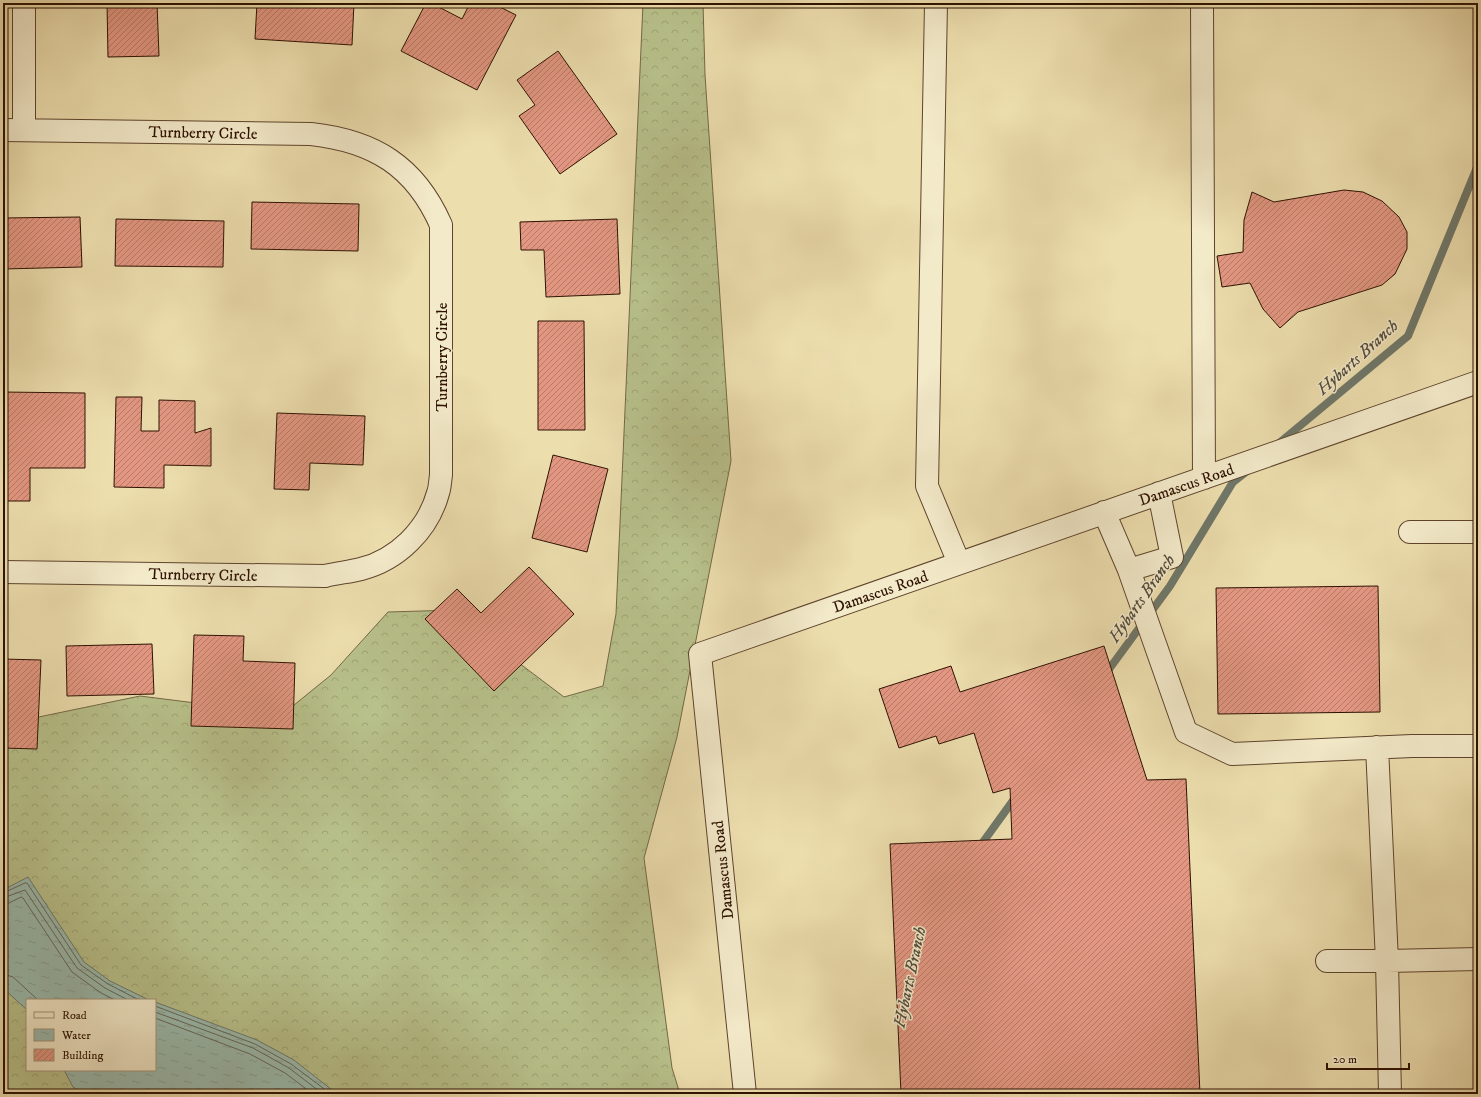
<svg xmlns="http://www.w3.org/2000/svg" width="1481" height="1097" font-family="'IM FELL DW Pica',serif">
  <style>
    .forest { fill: url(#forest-crowns); stroke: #736946; fill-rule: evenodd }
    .water { fill: url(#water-ripples); stroke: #6f7769 }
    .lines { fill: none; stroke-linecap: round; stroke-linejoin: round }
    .shore { stroke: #646658; stroke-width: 1 }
    .stream { stroke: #6f7769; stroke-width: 8 }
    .building { fill: url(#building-hatch); stroke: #2e1100 }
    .minor-casing { stroke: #5e442c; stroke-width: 24 }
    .minor { stroke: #f3eaca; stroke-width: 22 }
    .labels { text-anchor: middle; stroke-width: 3; stroke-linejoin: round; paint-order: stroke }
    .street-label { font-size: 16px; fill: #2e1100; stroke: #f3eaca }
    .water-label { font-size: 17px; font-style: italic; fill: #544c3d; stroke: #f3eaca }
  </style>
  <defs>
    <pattern id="forest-crowns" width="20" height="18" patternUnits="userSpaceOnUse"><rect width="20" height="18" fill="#b8c18b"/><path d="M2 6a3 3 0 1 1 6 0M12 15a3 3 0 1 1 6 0" fill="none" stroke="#9ea576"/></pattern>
    <pattern id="water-ripples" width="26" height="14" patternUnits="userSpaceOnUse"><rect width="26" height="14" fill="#9abbaf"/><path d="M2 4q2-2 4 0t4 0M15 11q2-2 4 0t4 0" fill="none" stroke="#85a095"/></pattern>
    <pattern id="building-hatch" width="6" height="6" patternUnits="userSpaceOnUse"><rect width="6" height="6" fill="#e39782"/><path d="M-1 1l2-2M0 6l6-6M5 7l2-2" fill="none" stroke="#b87a68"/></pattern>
  </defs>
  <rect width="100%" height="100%" fill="#eddeae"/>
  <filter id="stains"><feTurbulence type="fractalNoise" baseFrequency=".005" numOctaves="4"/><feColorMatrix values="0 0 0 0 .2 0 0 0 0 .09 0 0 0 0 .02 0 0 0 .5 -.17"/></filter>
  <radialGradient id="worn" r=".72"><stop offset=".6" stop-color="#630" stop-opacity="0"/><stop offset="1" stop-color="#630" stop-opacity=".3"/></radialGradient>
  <path class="forest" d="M 643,3 L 703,3 L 705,75 L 731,461 L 677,737 L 644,858 L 672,1068 L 680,1094 L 3,1094 L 3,728 L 29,719 L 140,696 L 283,714 L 331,675 L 388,612 L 455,610 L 511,657 L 564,697 L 603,686 L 616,614 ZM 27,1000 L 155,1000 L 155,1070 L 27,1070 Z"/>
  <path class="water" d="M 28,877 L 84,962 L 110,981 L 149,1000 L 27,1000 L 27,1010 L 3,988 L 3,890 Z
    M 155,1002 L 257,1040 L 294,1060 L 337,1094 L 86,1094 L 73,1087 L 64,1070 L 155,1070 Z"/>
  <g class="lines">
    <path class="shore" d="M 3,893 L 25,883 L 27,883 L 81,965 L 108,984 L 139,1000
      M 3,898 L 25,890 L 77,968 L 105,988 L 128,1000
      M 3,904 L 9,903 L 21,897 L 23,898 L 72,972 L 101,993 L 115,1000
      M 3,974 L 13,977 L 38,1000
      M 155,1006 L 255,1044 L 291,1064 L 331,1094
      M 155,1012 L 253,1048 L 289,1068 L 323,1094
      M 155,1018 L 250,1054 L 285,1073 L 313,1094"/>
    <path class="stream" d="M 1278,444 L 1408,336 L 1478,165
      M 1104,676 L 1170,586 L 1233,482 L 1247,471
      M 978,849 L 1017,795"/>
  </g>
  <path class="building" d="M 107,3 L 157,3 L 159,56 L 108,57 Z
    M 257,3 L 354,3 L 352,45 L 255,39 Z
    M 426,3 L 431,3 L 462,19 L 470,3 L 492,3 L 516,15 L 477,90 L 401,51 Z
    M 558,51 L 617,134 L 560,174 L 519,116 L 535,105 L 517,80 Z
    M 1344,190 L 1363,192 L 1382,201 L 1399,217 L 1407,232 L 1407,249 L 1395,274 L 1382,285 L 1298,312 L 1280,328 L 1263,309 L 1250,283 L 1222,287 L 1217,256 L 1243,252 L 1244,220 L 1252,192 L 1274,202 Z
    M 252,202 L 359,204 L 358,251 L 251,249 Z
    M 80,217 L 82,267 L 3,269 L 3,218 Z
    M 116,219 L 224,221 L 223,267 L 115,266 Z
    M 617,219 L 620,294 L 546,297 L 544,250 L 521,250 L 520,222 Z
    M 538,321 L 584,321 L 585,430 L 538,430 Z
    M 3,392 L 85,393 L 85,468 L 30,468 L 30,501 L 3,501 Z
    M 116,397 L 142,397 L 141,431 L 159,431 L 159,400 L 195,401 L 195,433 L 211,428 L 211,466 L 164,465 L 164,488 L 114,487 Z
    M 277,413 L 365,416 L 363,465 L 310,463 L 309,490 L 274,489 Z
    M 553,455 L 608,469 L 587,552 L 532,538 Z
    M 529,567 L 574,614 L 494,691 L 425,619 L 457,589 L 481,613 Z
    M 1378,586 L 1380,712 L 1218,714 L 1216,588 Z
    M 194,635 L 244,636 L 243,661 L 295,663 L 293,729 L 191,726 Z
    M 152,644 L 154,694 L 67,696 L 66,646 Z
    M 1104,646 L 1147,780 L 1186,779 L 1200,1094 L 901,1094 L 890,844 L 1012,839 L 1010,788 L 993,793 L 974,733 L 939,744 L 936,736 L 899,748 L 879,689 L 951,666 L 960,692 Z
    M 3,659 L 41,660 L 37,749 L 3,748 Z"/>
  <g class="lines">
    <defs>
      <path id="minor" d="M 936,3 L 927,486 L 959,563
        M 1202,3 L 1204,478
        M 3,130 L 311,134 C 374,141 415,166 441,225 L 441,475 C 440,481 440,488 438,493 C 428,530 397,560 361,569 C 349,572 337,573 325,576 L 3,572
        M 24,130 L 24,3
        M 1104,512 L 1129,570 L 1172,557 L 1159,493
        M 1410,532 L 1478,532
        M 1129,570 L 1186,732 L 1232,754 L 1412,746 L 1478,746
        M 1377,747 L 1387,961 L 1478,959
        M 1327,961 L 1387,961 L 1390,1094
        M 745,1094 L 700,654 L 1478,382"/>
    </defs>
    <use href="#minor" class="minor-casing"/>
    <use href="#minor" class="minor"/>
  </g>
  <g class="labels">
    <g class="street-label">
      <text transform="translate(203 132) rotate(1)" y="6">Turnberry Circle</text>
      <text transform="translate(441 357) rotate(-90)" y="6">Turnberry Circle</text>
      <text transform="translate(1186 484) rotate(-19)" y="6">Damascus Road</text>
      <text transform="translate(203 574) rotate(1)" y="6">Turnberry Circle</text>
      <text transform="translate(880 591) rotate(-19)" y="6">Damascus Road</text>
      <text transform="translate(722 870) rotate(-96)" y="6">Damascus Road</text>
    </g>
    <g class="water-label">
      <text transform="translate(1357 357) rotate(-42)" y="6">Hybarts Branch</text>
      <text transform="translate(1141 598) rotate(-55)" y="6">Hybarts Branch</text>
      <text transform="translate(909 977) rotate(-78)" y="6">Hybarts Branch</text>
    </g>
  </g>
  <rect width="1481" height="1097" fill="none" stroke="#eddeae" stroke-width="16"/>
  <rect x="4" y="4" width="1473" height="1089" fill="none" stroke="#2e1100" stroke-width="2"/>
  <rect x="8" y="8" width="1465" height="1081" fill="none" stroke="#2e1100"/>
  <rect x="26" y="999" width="130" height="72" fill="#f3eaca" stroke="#a49379"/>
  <rect x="34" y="1012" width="20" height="6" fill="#f3eaca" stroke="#a49379"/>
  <text x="62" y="1019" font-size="12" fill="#2e1100">Road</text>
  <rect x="34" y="1029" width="20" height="12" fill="url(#water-ripples)" stroke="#a49379"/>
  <text x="62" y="1039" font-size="12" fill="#2e1100">Water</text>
  <rect x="34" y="1049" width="20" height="12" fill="url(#building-hatch)" stroke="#a49379"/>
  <text x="62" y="1059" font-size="12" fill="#2e1100">Building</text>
  <path d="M1327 1063v6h82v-6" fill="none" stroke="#2e1100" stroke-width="2"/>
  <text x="1333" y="1063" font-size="12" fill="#2e1100" stroke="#f3eaca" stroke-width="3" paint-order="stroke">20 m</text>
  <rect width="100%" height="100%" filter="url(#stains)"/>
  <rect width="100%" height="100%" fill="url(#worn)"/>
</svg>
